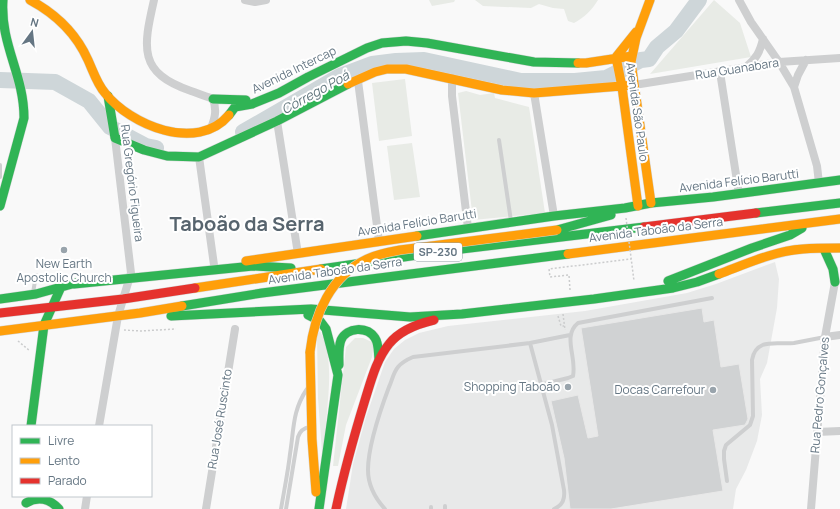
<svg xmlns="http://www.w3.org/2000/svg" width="840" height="509" font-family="Manrope,sans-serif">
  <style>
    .built { fill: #e8e9e9 }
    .green { fill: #e8ebe6 }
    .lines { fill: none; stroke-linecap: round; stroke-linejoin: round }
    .river { stroke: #ced6d9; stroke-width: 16 }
    .building { fill: #d0d2d3; stroke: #e8e8e8 }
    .fast-casing { stroke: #d5d6d7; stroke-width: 10 }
    .slow-casing { stroke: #d5d6d7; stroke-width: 10 }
    .jam-casing { stroke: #d5d6d7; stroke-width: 10 }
    .path { stroke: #cbcccd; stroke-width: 1.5; stroke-dasharray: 2 2; stroke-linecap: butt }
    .lane { stroke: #cecfd0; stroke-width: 4 }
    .street { stroke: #cecfd0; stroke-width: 8 }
    .fast { stroke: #30b455; stroke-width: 9 }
    .slow { stroke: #ff9f0a; stroke-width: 9 }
    .jam { stroke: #e5322d; stroke-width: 9 }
    .slow-bridge-casing { stroke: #d5d6d7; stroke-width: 10; stroke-linecap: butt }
    .path-bridge { stroke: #cbcccd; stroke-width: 1.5; stroke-dasharray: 2 2; stroke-linecap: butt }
    .slow-bridge { stroke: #ff9f0a; stroke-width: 9 }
    .poi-dot { fill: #99a4ac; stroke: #fff; stroke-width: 1.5 }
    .labels { text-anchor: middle; stroke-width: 4; stroke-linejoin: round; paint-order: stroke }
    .shield { fill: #fff; stroke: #939fa8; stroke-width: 1 }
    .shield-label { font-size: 11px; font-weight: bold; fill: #657683 }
    .street-label { font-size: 12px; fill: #657683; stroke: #fff }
    .poi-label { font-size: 12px; fill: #657683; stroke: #fff; text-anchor: end }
    .water-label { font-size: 13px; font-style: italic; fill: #60757c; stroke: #fff }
    .town-label { font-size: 20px; font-weight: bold; fill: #57646e; stroke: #fff }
  </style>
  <rect width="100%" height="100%" fill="#f9f9f9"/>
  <path class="built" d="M 775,262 L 779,279 L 777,308 L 767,363 L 760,379 L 762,415 L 757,441 L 746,470 L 736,489 L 733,509 L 346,509 L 353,464 L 366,417 L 385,362 L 394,349 L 405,340 L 419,333 L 448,326 L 585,311 L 687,293 L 716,284 Z"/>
  <path class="green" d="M 429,0 L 455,0 L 454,2 L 432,6 Z
    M 475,0 L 598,0 C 592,10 585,17 574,23 L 568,21 L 564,9 L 553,8 L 539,4 L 531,8 L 483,6 Z
    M 714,0 L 740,23 L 751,57 L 650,74 Z
    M 405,79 L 412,136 L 379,141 L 372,83 Z
    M 466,91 L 480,95 L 494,93 L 495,98 L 529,107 L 545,213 L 473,220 L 458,93 Z
    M 412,143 L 420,197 L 394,200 L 387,146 Z
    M 320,331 C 333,356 329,386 327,413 C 325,431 324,448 323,466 L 318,398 L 317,335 Z
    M 355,338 L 363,338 L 374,343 L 372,357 L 346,425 L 338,466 L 333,466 L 346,347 Z"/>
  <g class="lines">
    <path class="river" d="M 0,80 L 55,82 L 89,101 L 110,127 L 146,146 L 156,148
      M 243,132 L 340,76 L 372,64 L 396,61 L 424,60 L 521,81 L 575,81 L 606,78 L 641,60 L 649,59 L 657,47 L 676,31 L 699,0"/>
  </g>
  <path class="building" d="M 702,308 L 704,322 L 714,320 L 721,367 L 739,364 L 748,419 L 745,425 L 713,430 L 723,491 L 611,509 L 570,509 L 564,458 L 551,401 L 578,395 L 588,438 L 598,436 L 581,328 Z"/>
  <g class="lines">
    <defs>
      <path id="fast" d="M 108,96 L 115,138 L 144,150 L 167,156 L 199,157 L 277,121 L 348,84
        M 213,99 L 246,100
        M 229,115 L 235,107 L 252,104 L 279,93 L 308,77 L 367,48 L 382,43 L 406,41 L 427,43 L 534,62 L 578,63
        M 0,206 L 24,118 C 24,74 0,45 3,0
        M 756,213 L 840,203
        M 557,230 L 611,215
        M 417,236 L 554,216 L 625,208 L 651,203 L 713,197 L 840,180
        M 824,249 L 833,269 L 835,282
        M 321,269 L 445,251 L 644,227
        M 668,281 L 752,248 L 790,235 L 802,228
        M 74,284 L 253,266 L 291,268
        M 0,299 L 36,294 L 83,281
        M 182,306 L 262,293 L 568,254
        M 308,315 L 320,321 L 326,329 L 338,375 L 319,509
        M 171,316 L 311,309 L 410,317 L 462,314 L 594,299 L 673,288 L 697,282 L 719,274
        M 339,365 C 339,357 338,348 341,340 C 347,327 367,326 375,338 C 379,344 378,352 379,359
        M 31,426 L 44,325 L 61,287
        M 26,503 C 38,496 50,499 59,509"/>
      <path id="slow" d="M 30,0 C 56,14 76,33 88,60 C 93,71 97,84 105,93 C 130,125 197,153 229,115
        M 650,0 L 636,38 L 631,62 L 651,203
        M 636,32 L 616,57 L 622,87 L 638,206
        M 578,63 L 586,63 L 632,56
        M 348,84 L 375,72 L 387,69 L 406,69 L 502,90 L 534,93 L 634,85
        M 568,254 L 840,219
        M 246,261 L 417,236
        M 719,274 C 746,264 774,251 803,249 C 815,248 828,248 840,248
        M 195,288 L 321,269
        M 0,331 L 140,313 L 182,306
        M 310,352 L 312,439 L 316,492"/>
      <path id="jam" d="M 644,227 L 756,213
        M 0,313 L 123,299 L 195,288
        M 336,509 C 344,472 354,436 365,400 C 371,381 376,360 389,344 C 400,330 417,324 434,320"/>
    </defs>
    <use href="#fast" class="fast-casing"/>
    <use href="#slow" class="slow-casing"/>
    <use href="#jam" class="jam-casing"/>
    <path class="path" d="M 570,290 L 569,275 L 550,277 L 549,269 L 631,259
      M 563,314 L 565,330
      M 558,316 L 561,326 L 564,326
      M 124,330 L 140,331 L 176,329
      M 18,341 L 30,351"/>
    <path class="lane" d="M 499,140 L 511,221
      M 0,165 L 0,177
      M 33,293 L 36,275
      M 530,343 L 552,425 L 564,490 C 565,499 563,505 554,509
      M 540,385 L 568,378 L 573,376 C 577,357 562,336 578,323 L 712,298
      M 727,481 L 724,459 L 724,451 L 726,445 L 750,425 L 753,416 L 752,360 C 756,337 777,345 794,343 C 804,341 815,339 825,337
      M 431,507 L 431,509
      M 281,509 C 284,491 288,472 290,454 C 294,430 292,411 307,389
      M 286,509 L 298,437 C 300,431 303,428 310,427
      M 385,509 C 375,498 368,486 368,470 C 368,445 380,411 389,387 C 392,381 393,373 398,367 C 402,362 406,360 413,357 L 530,343 L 570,335
      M 445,509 L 445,506"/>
    <path class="street" d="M 154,0 C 143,48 138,73 191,91 C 200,94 209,98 218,100
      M 245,0 L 255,2 L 266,0
      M 739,0 L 751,22 L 779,62 L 794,87 L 817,166 L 819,183
      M 746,67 C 756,59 760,52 763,39
      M 720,72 L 739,194
      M 452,78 L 452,96 L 468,228
      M 358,81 L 379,241
      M 634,85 L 779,62 L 840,58
      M 794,87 L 798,75 L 806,60
      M 534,93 L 554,216
      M 277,121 L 298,254
      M 211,128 C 215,118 217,110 213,99
      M 199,157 L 214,265
      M 825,337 L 840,335
      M 99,426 L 118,316 L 131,273 L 115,138
      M 817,432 L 840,431
      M 85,509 L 87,496
      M 206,509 L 235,329
      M 811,509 L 825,337 L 835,282"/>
    <use href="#fast" class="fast"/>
    <use href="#slow" class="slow"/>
    <use href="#jam" class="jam"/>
    <defs>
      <path id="slow-bridge" d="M 310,352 C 314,314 331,276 367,259 C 378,254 389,252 400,250 L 557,230"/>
    </defs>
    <use href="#slow-bridge" class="slow-bridge-casing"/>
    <path class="path-bridge" d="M 626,218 L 634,281"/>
    <use href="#slow-bridge" class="slow-bridge"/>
  </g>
  <g class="poi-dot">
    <circle cx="64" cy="250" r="4"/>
    <circle cx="568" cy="387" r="4"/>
    <circle cx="713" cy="390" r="4"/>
  </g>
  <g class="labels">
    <rect class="shield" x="414" y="243" width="48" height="18" rx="3"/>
    <g class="shield-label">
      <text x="438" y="256">SP-230</text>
    </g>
    <g class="street-label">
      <text transform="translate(737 69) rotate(-9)" y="4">Rua Guanabara</text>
      <text transform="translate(294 70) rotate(-26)" y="4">Avenida Intercap</text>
      <text transform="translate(637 112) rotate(82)" y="4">Avenida São Paulo</text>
      <text transform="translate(739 181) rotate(-7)" y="4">Avenida Felício Barutti</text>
      <text transform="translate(132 183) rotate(83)" y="4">Rua Gregório Figueira</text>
      <text transform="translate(417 223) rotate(-9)" y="4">Avenida Felício Barutti</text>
      <text transform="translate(656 230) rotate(-7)" y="4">Avenida Taboão da Serra</text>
      <text transform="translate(335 271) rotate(-8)" y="4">Avenida Taboão da Serra</text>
      <text transform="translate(820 395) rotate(-85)" y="4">Rua Pedro Gonçalves</text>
      <text transform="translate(220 419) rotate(-81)" y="4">Rua José Ruscinto</text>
    </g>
    <g class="poi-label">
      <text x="64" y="268" text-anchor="middle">New Earth<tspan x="64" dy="14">Apostolic Church</tspan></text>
      <text x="560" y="391">Shopping Taboão</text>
      <text x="705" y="394">Docas Carrefour</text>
    </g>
    <g class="water-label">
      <text transform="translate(315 92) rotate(-29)" y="5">Córrego Poá</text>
    </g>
    <g class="town-label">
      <text x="247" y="231">Taboão da Serra</text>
    </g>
  </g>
  <rect x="12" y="425" width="140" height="72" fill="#ffffff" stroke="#c1c8cd"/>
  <rect x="20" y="438" width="20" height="6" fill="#30b455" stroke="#c1c8cd"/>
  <text x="48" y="445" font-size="12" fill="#657683">Livre</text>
  <rect x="20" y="458" width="20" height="6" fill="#ff9f0a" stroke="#c1c8cd"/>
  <text x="48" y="465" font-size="12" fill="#657683">Lento</text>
  <rect x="20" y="478" width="20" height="6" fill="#e5322d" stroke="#c1c8cd"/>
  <text x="48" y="485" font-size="12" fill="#657683">Parado</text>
  <g transform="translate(32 32) rotate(15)" stroke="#ffffff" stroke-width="3" paint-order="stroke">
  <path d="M0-3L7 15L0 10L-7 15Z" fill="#657683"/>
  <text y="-6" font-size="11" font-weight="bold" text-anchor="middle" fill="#657683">N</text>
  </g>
</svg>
